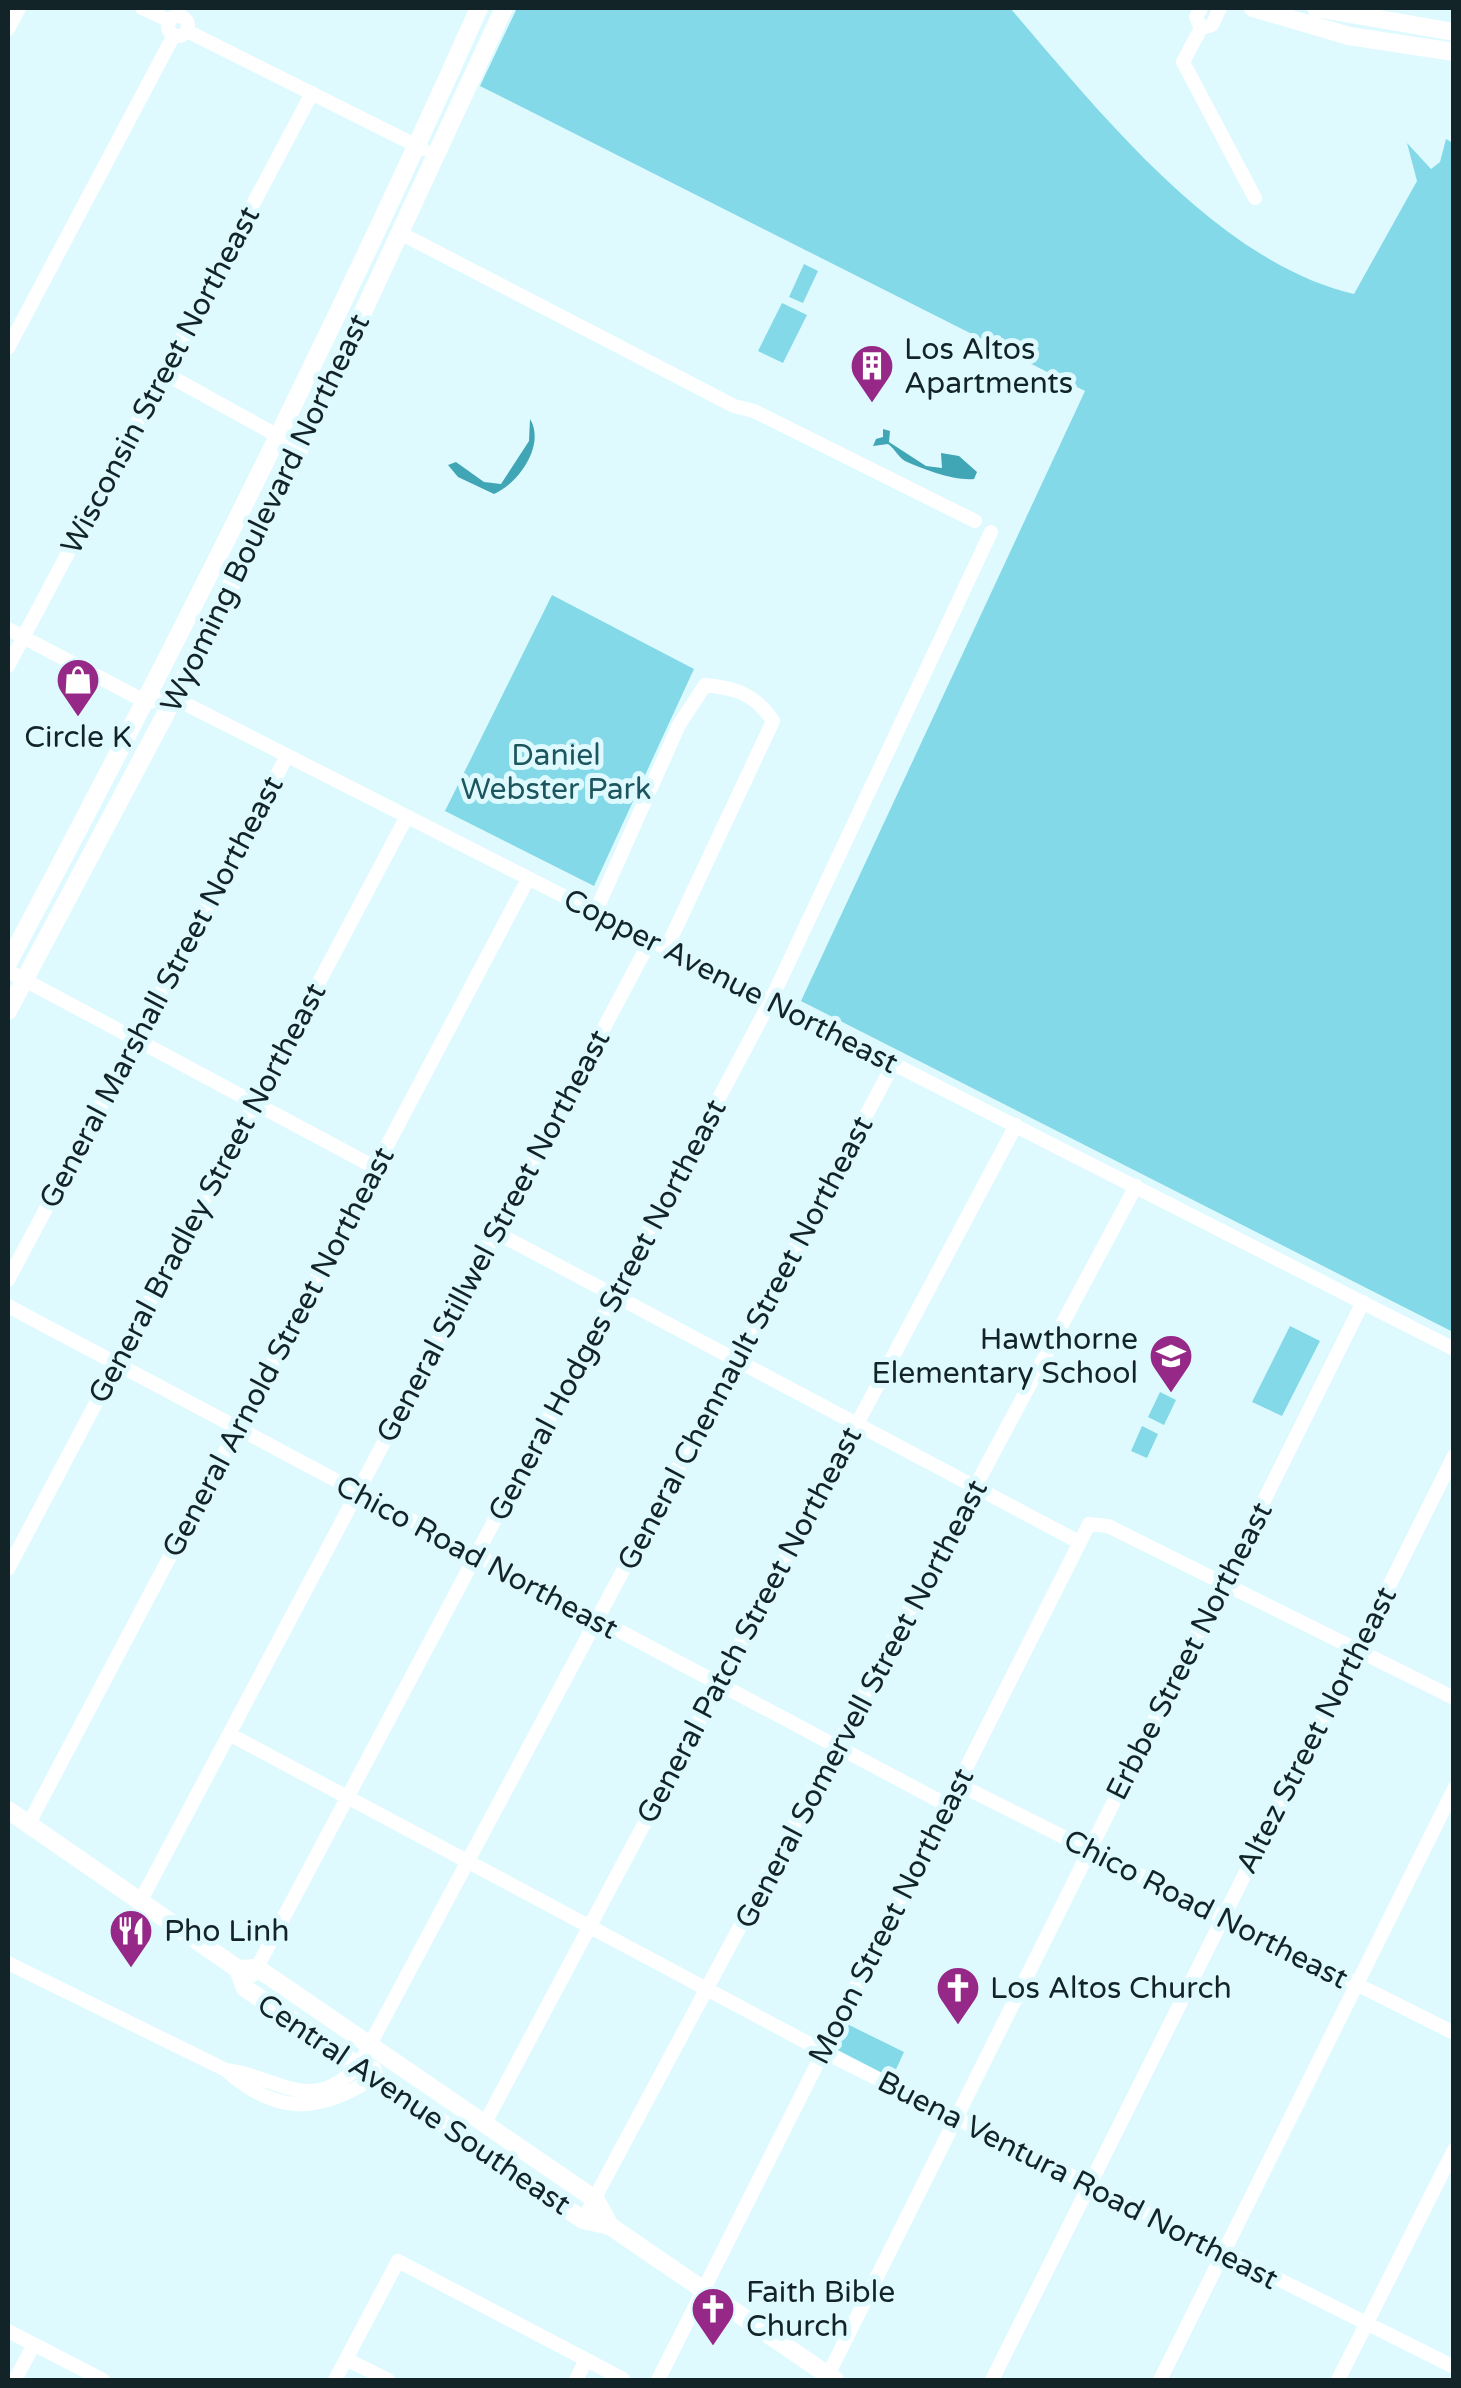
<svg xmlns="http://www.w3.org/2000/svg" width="1461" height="2388" font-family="'Varela Round',sans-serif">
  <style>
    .green { fill: #83d9e7 }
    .water { fill: #40a5b4 }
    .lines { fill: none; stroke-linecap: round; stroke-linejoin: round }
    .minor { stroke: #fff; stroke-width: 14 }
    .major { stroke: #fff; stroke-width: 18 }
    .labels { text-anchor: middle; stroke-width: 10; stroke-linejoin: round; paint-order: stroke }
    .poi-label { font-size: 30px; fill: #122427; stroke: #dffaff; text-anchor: start }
    .street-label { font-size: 30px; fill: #122427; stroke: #dffaff }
    .park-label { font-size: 30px; fill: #1e565f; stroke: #dffaff }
  </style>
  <rect width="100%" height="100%" fill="#dffaff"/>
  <path class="green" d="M 517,8 L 1010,8 C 1099,111 1217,262 1354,294 L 1417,181 L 1407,143 L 1431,169 L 1440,162 L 1446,139 L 1453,143 L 1453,1332 L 801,1001 L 1085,391 L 480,86 Z
    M 804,264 L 818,271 L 803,303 L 789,297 Z
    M 782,303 L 807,315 L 783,363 L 758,351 Z
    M 552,595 L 694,669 L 594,886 L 445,811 Z
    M 1290,1326 L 1320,1341 L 1282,1416 L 1252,1402 Z
    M 1160,1392 L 1176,1400 L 1164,1425 L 1148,1417 Z
    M 1142,1426 L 1158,1434 L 1147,1458 L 1131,1451 Z
    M 845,2023 L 904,2052 L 892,2078 L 834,2048 Z"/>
  <path class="water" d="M 530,419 C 546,445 518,484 494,494 L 458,477 L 448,465 L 456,462 L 484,482 L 501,484 L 529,441 Z
    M 883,429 L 890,431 L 889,442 L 926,466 L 942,468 L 941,453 L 959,456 L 977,472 L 974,479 C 954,481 923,469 905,461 C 899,458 895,449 888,444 L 873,446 L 876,439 L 883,437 Z"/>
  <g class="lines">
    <path class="minor" d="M 142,8 L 170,21
      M 1201,8 L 1196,17 L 1201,28
      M 1220,8 L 1212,25 L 1201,28 L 1183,62 L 1255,198
      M168 26a10 10 0 1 1 20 0a10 10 0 1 1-20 0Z
      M 8,29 L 19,8
      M 187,31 L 423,149
      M 402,234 L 734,406 L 754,411 L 975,521
      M 8,348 L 174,35
      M 164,373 L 300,448
      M 8,629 L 146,702 L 174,698 L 1454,1349
      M 8,666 L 312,93
      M 595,913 L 679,725 L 705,685 C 736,688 755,694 773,721 L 666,949
      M 8,971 L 376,1168
      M 495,1232 L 1077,1541
      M 8,1280 L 287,756
      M 8,1306 L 947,1805
      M 8,1569 L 406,818
      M 229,1734 L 832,2056 L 1454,2367
      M 958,1784 L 1454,2033
      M 28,1825 L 528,879
      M 140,1902 L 650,941
      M 8,1963 L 226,2070 C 277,2116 320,2113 375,2077 L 374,2068
      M 253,1975 L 770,1002 L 991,532
      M 226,2070 C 278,2076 311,2117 359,2065 L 894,1063
      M 484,2125 L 1016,1125
      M 583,2220 L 1136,1186
      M 8,2331 L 103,2380
      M 346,2359 L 388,2380
      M 828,2375 L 1363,1302
      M 15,2380 L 34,2344
      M 335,2380 L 398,2261 L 623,2379
      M 576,2380 L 586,2360
      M 658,2380 L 1089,1524 L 1108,1526 L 1454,1698
      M 992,2380 L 1454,1456
      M 1160,2380 L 1454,1789
      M 1338,2380 L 1454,2150"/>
    <path class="major" d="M 1253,8 L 1349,36 L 1454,52
      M 1316,8 L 1454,32
      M 8,963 C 175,649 334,333 479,8
      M 8,1011 L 174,698 L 300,448 L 504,8
      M 8,1810 L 238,1969 L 245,1988 L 583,2220 L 610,2226 L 835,2380
      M 238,1969 L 257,1968 L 596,2200 L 610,2226"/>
  </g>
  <defs>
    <symbol id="building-pin" viewBox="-11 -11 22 30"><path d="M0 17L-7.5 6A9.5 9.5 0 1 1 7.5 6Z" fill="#962888" stroke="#dffaff"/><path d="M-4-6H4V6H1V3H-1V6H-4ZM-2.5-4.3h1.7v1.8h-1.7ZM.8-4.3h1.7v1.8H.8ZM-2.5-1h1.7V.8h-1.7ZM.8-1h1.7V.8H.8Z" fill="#fff"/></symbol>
    <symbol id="shop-pin" viewBox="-11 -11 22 30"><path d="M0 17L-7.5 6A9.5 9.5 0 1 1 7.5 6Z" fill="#962888" stroke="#dffaff"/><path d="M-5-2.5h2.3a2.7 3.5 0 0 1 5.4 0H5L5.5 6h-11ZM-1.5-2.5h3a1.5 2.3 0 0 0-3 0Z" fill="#fff"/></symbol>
    <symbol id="school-pin" viewBox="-11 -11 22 30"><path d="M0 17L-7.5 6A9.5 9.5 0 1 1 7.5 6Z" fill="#962888" stroke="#dffaff"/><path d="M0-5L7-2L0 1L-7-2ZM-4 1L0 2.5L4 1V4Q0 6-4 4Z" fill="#fff"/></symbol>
    <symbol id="restaurant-pin" viewBox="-11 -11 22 30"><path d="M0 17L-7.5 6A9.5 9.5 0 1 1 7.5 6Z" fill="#962888" stroke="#dffaff"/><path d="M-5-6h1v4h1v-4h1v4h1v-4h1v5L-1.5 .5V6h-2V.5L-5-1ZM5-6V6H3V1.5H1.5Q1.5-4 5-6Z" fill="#fff"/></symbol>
    <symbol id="church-pin" viewBox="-11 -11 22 30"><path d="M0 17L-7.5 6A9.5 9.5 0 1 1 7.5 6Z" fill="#962888" stroke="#dffaff"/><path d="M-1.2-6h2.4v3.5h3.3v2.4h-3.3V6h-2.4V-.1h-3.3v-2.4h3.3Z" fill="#fff"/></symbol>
  </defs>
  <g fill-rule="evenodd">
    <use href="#building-pin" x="847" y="341" width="50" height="68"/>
    <use href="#shop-pin" x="53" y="655" width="50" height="68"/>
    <use href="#school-pin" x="1146" y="1331" width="50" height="68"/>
    <use href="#restaurant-pin" x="106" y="1906" width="50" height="68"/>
    <use href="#church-pin" x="933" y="1963" width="50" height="68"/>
    <use href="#church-pin" x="688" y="2284" width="50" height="68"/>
  </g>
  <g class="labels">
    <g class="poi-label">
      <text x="904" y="359">Los Altos<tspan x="904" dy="34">Apartments</tspan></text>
      <text x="78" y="747" text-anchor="middle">Circle K</text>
      <text x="1138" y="1349" text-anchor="end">Hawthorne<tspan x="1138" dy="34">Elementary School</tspan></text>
      <text x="164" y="1941">Pho Linh</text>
      <text x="990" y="1998">Los Altos Church</text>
      <text x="746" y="2302">Faith Bible<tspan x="746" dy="34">Church</tspan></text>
    </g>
    <g class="street-label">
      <text transform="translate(160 380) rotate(-62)" y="10">Wisconsin Street Northeast</text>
      <text transform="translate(265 513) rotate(-64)" y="10">Wyoming Boulevard Northeast</text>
      <text transform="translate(731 981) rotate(27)" y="10">Copper Avenue Northeast</text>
      <text transform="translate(161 992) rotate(-62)" y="10">General Marshall Street Northeast</text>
      <text transform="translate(207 1193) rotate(-62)" y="10">General Bradley Street Northeast</text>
      <text transform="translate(493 1236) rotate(-62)" y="10">General Stillwel Street Northeast</text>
      <text transform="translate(607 1310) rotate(-62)" y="10">General Hodges Street Northeast</text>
      <text transform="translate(745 1343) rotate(-62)" y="10">General Chennault Street Northeast</text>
      <text transform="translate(278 1352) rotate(-62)" y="10">General Arnold Street Northeast</text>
      <text transform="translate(477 1557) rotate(28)" y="10">Chico Road Northeast</text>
      <text transform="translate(749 1625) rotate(-62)" y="10">General Patch Street Northeast</text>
      <text transform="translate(1189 1651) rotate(-63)" y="10">Erbbe Street Northeast</text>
      <text transform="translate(861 1704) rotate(-62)" y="10">General Somervell Street Northeast</text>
      <text transform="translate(1316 1730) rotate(-63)" y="10">Altez Street Northeast</text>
      <text transform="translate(1206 1909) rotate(27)" y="10">Chico Road Northeast</text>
      <text transform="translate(891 1916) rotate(-63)" y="10">Moon Street Northeast</text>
      <text transform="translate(414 2104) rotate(34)" y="10">Central Avenue Southeast</text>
      <text transform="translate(1078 2180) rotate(27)" y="10">Buena Ventura Road Northeast</text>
    </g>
    <g class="park-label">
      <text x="556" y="765">Daniel<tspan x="556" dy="34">Webster Park</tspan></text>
    </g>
  </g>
  <rect width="1461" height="2388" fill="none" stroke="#122427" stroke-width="20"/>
</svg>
